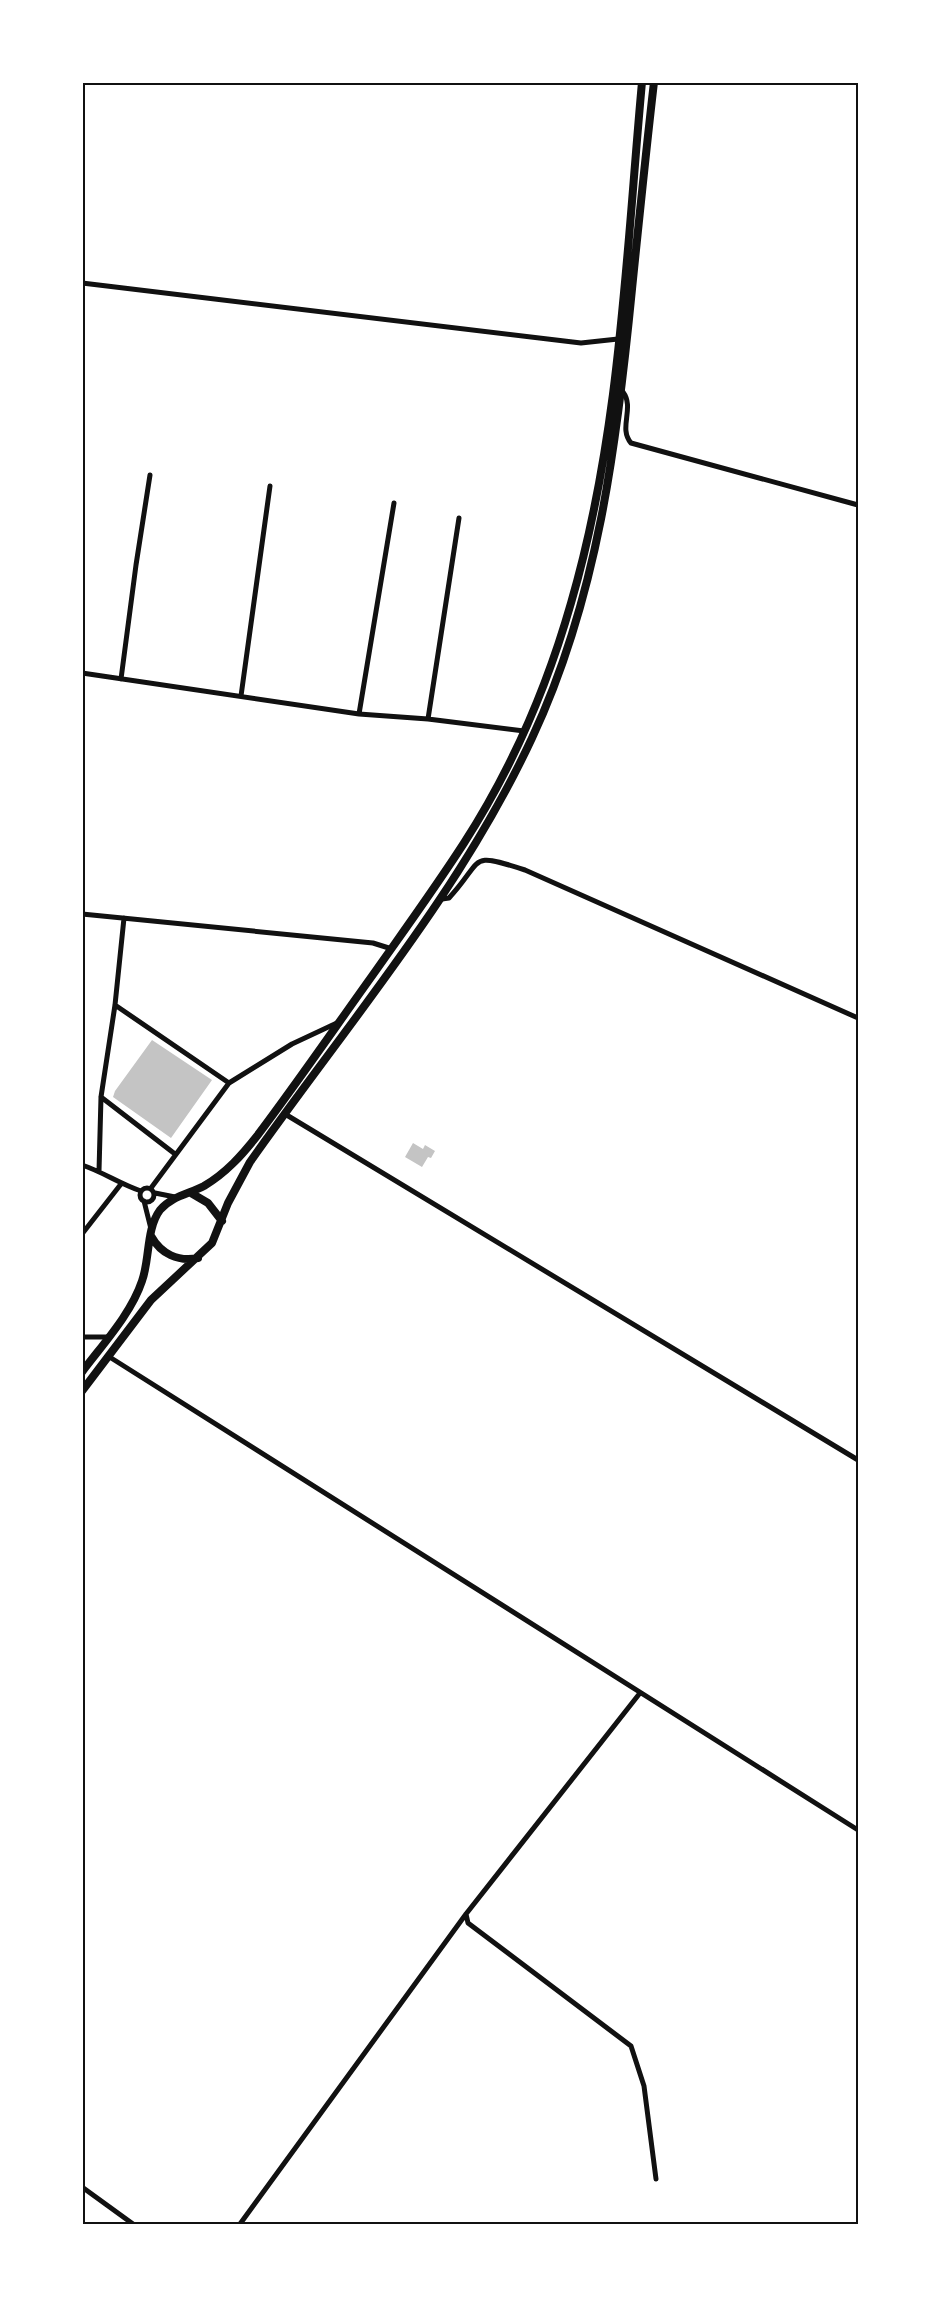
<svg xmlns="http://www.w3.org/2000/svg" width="941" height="2307" font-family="'Nunito Sans',sans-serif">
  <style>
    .building { fill: #c4c4c4 }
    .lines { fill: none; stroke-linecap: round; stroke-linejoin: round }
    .minor { stroke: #111; stroke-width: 5 }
    .primary { stroke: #111; stroke-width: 8 }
    .neatline { fill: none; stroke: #111; stroke-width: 2 }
  </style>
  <rect width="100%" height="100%" fill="#fff"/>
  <path class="building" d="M 152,1040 L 212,1080 L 171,1138 L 113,1097 L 115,1091 Z
    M 413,1143 L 423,1149 L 425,1145 L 435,1151 L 431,1158 L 428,1157 L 422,1167 L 405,1157 Z"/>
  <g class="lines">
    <path class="minor" d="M 82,283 L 581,343 L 618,339
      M 623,392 C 635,408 618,428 631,443 L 858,505
      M 82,673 L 359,714 L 428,719 L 524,731
      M 121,679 L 136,565 L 150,475
      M 241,696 L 270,486
      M 359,714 L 394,503
      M 428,719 L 459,518
      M 442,899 L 449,898 C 485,859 467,851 525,870 L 858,1018
      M 82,914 L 373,943 L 392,949
      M 115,1005 L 229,1083
      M 101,1097 L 175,1154
      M 285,1114 L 858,1460
      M 82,1165 C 103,1172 120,1184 141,1191
      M 99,1171 L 101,1097 L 115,1005 L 124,918
      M140 1195a7 7 0 1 1 14 0a7 7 0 1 1-14 0Z
      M 151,1188 L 229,1083 L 292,1044 L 339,1022
      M 155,1193 L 175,1197
      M 144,1201 L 151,1229
      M 82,1234 L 121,1184
      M 82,1337 L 108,1337
      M 108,1356 L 858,1830
      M 466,1914 L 468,1923 L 631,2046 L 644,2086 L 656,2179
      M 82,2187 L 133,2224
      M 240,2224 L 466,1914 L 640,1693"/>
    <path class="primary" d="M 191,1193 L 208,1203 L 222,1221
      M 151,1236 C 161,1254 178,1262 198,1258
      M 82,1372 C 103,1344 131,1314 142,1281 C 150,1259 146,1229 160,1210 C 172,1196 189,1194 204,1186 C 226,1173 242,1155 257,1136 C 297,1083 334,1029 372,976 C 403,932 435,888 464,843 C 511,770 547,687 571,603 C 620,435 626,257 642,82
      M 82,1391 L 151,1300 L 212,1243 L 228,1203 L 250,1162 C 348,1023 460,893 532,738 C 598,597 617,443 632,289 C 639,220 646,151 654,82"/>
  </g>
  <rect width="941" height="2307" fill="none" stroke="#ffffff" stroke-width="168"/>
  <rect x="84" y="84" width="773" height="2139" class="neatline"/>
</svg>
